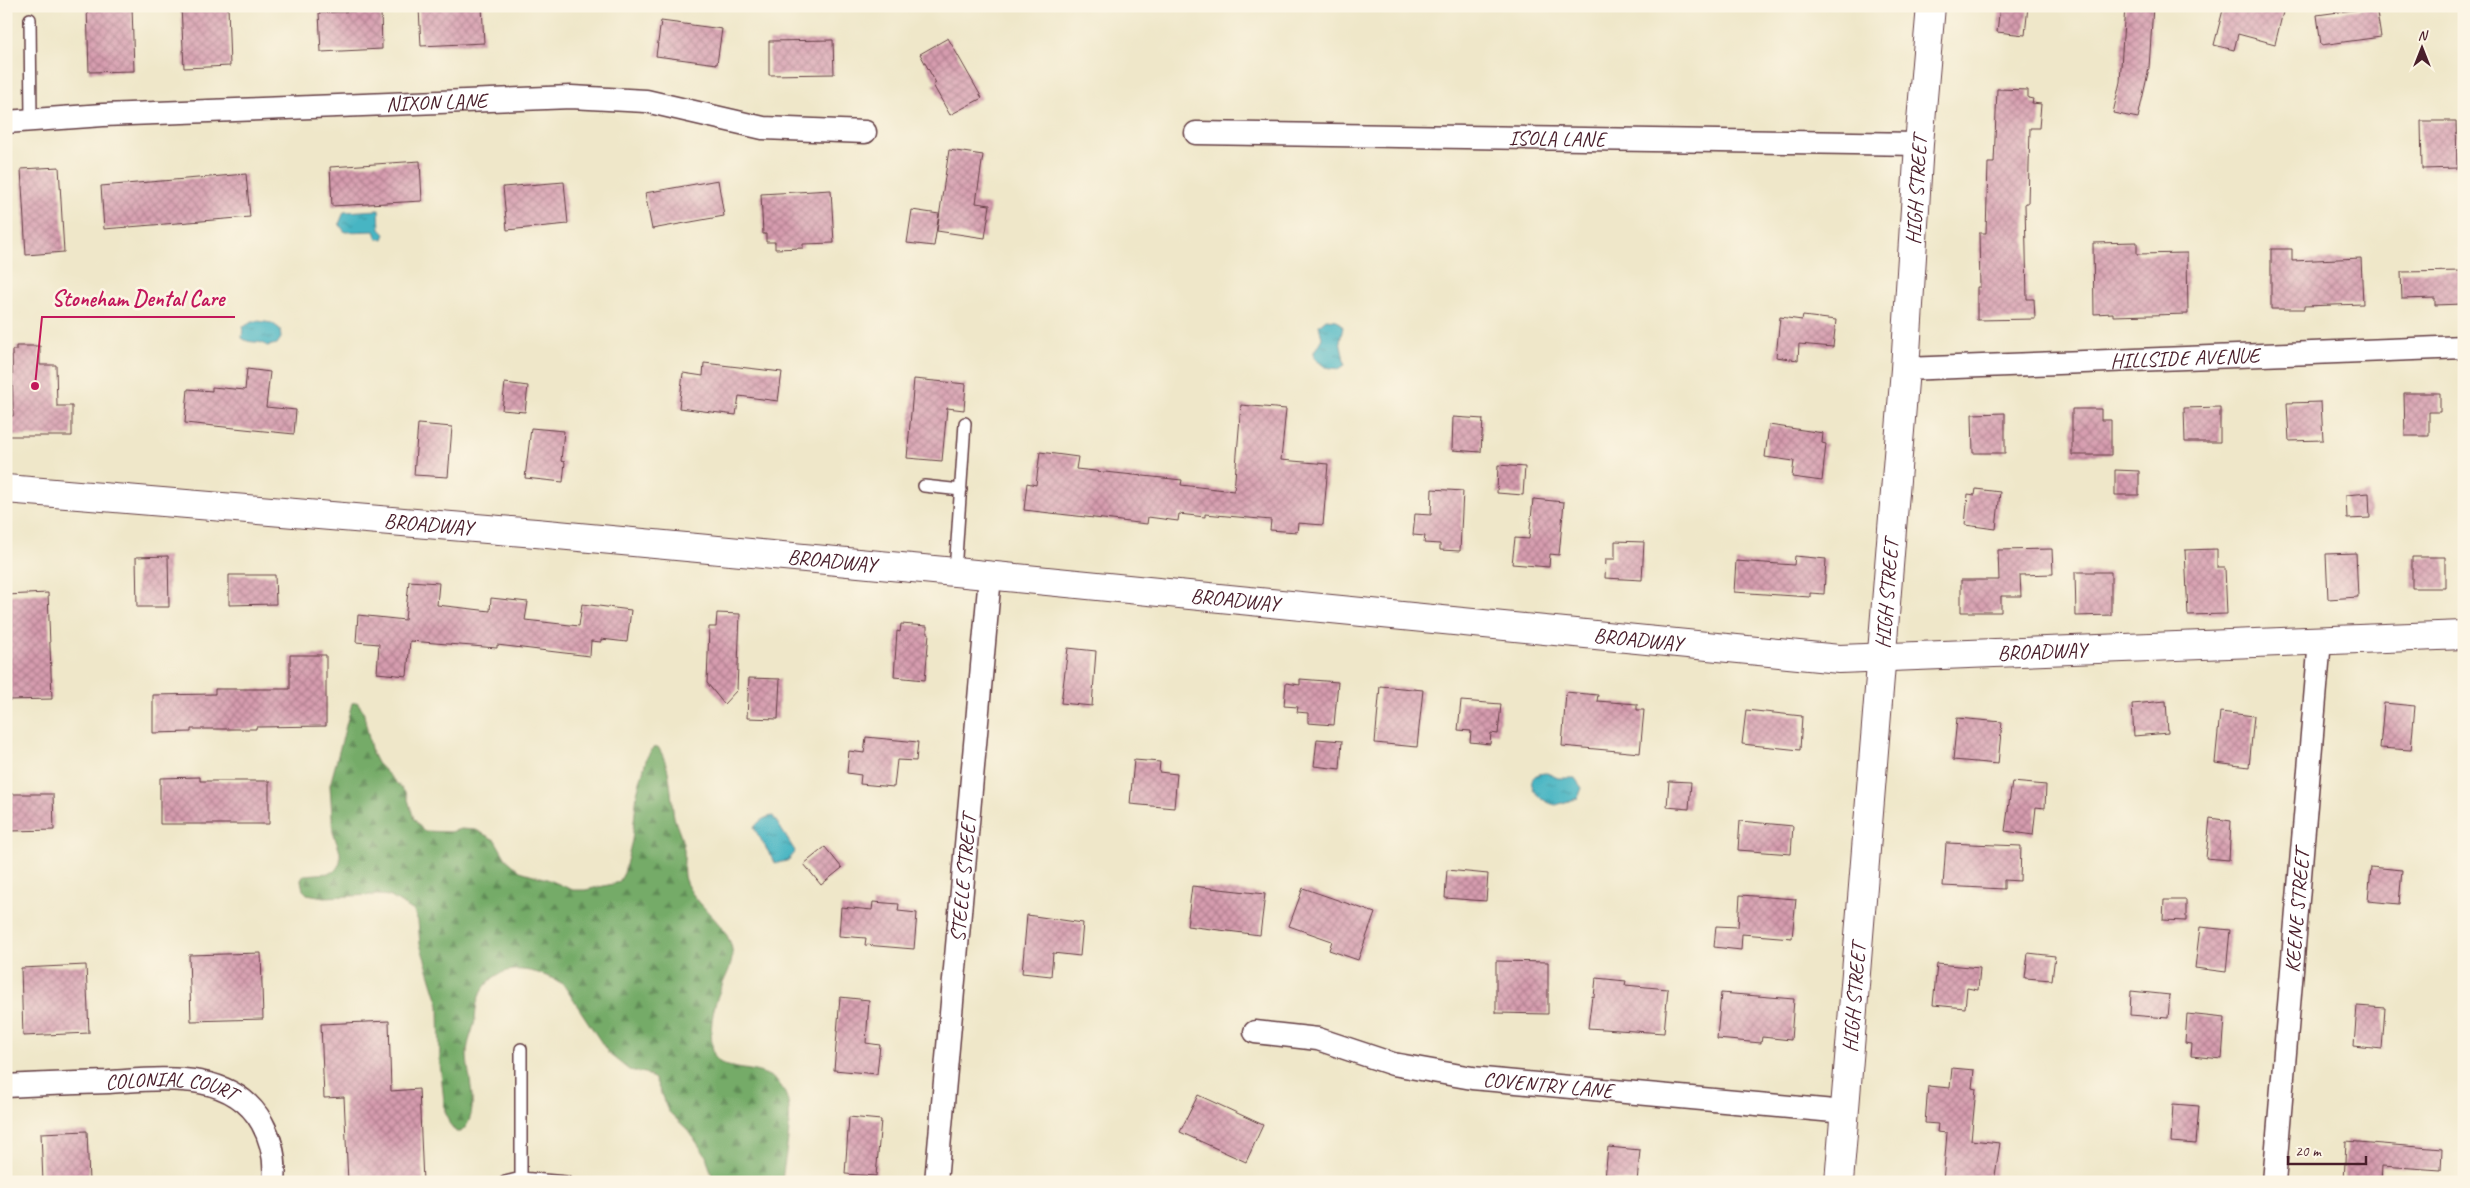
<svg xmlns="http://www.w3.org/2000/svg" width="2470" height="1188" font-family="Caveat,sans-serif">
  <style>
    .forest { fill: url(#forest-firs); stroke: #5f654a }
    .water { fill: url(#water-ripples); stroke: #486a77 }
    .building { fill: url(#building-cross-hatch) }
    .lines { fill: none; stroke-linecap: round; stroke-linejoin: round }
    .service-casing { stroke: #633d43; stroke-width: 14 }
    .minor-casing { stroke: #633d43; stroke-width: 25 }
    .tertiary-casing { stroke: #633d43; stroke-width: 30 }
    .secondary-casing { stroke: #633d43; stroke-width: 30 }
    .service { stroke: #fff; stroke-width: 11 }
    .minor { stroke: #fff; stroke-width: 22 }
    .tertiary { stroke: #fff; stroke-width: 28 }
    .secondary { stroke: #fff; stroke-width: 28 }
    .labels { text-anchor: middle; stroke-width: 5; stroke-linejoin: round; paint-order: stroke }
    .street-label { font-size: 21px; fill: #4a1f2b; stroke: #fcf5e5 }
    .leader { fill: none; stroke: #c2185b; stroke-width: 2 }
    .callout-dot { fill: #c2185b; stroke: #fcf5e5; stroke-width: 2 }
    .callout-label { font-size: 22px; text-anchor: middle; font-weight: bold; fill: #c2185b; stroke: #fcf5e5; stroke-width: 5; stroke-linejoin: round; paint-order: stroke }
  </style>
  <defs>
    <pattern id="forest-firs" width="22" height="20" patternUnits="userSpaceOnUse" patternTransform="scale(1.25)"><rect width="22" height="20" fill="#74ab68"/><path d="M5 1l3.5 6h-7zM16 11l3.5 6h-7z" fill="#618b56"/></pattern>
    <pattern id="water-ripples" width="26" height="14" patternUnits="userSpaceOnUse" patternTransform="scale(1.25)"><rect width="26" height="14" fill="#47b5c3"/><path d="M2 4q2-2 4 0t4 0M15 11q2-2 4 0t4 0" fill="none" stroke="#3d939f"/></pattern>
    <pattern id="building-cross-hatch" width="8" height="8" patternUnits="userSpaceOnUse" patternTransform="scale(1.25)"><rect width="8" height="8" fill="#d69caf"/><path d="M0 0l8 8M0 8l8-8" fill="none" stroke="#b07f8f"/></pattern>
  </defs>
  <rect width="100%" height="100%" fill="#fcf5e5"/>
  <filter id="ink" filterUnits="userSpaceOnUse"><feTurbulence type="fractalNoise" baseFrequency=".02" numOctaves="2"/><feDisplacementMap in="SourceGraphic" scale="10" xChannelSelector="R" yChannelSelector="G"/><feConvolveMatrix kernelMatrix="1 2 1 2 8 2 1 2 1" color-interpolation-filters="sRGB"/></filter>
  <filter id="wash" filterUnits="userSpaceOnUse"><feTurbulence type="fractalNoise" baseFrequency=".0096" numOctaves="4" result="noise"/><feDisplacementMap in="SourceGraphic" scale="20" xChannelSelector="R" yChannelSelector="G"/><feGaussianBlur stdDeviation="1.12" result="paint"/><feColorMatrix in="noise" values="0 0 0 0 0 0 0 0 0 0 0 0 0 0 0 0 0 1.4 0 .05"/><feComposite in="paint" operator="in"/></filter>
  <g filter="url(#wash)">
    <rect width="100%" height="100%" fill="#efe7c9"/>
    <path class="forest" d="M 357,702 L 363,710 L 372,753 L 377,763 L 406,793 L 414,819 L 421,828 L 425,831 L 450,832 L 461,829 L 476,830 L 495,840 L 506,859 L 520,871 L 547,879 L 573,890 L 585,890 L 613,884 L 619,882 L 624,873 L 632,840 L 637,793 L 647,757 L 653,748 L 658,747 C 672,768 670,793 674,817 C 677,828 683,839 684,850 C 685,860 682,870 685,880 C 694,905 728,924 732,949 C 734,964 726,975 721,988 C 712,1008 709,1031 713,1051 C 719,1082 776,1053 788,1102 C 793,1124 784,1159 782,1182 L 714,1182 L 706,1156 L 689,1131 L 668,1111 L 655,1079 L 645,1073 L 629,1070 L 609,1054 L 563,984 C 537,969 500,959 482,991 C 476,1000 476,1010 475,1020 C 473,1032 467,1042 467,1054 C 467,1077 482,1114 461,1132 L 456,1132 L 449,1123 L 445,1111 L 440,1064 L 439,1005 L 420,944 L 418,921 L 414,911 L 389,896 L 377,895 L 324,897 L 307,894 L 303,890 L 301,880 L 304,875 L 330,873 L 335,871 L 340,863 L 340,852 L 333,832 L 330,785 L 352,703 Z"/>
    <path class="water" d="M 379,210 L 380,229 L 385,234 L 383,239 L 377,239 L 374,231 L 345,232 L 339,224 L 344,212 Z
      M 1326,319 L 1337,320 L 1343,327 L 1340,341 L 1345,365 L 1339,369 L 1325,367 L 1314,358 L 1314,352 L 1322,338 L 1319,325 Z
      M 258,321 L 272,323 L 280,329 L 281,338 L 277,344 L 267,346 C 260,339 250,345 242,338 L 243,327 L 252,322 Z
      M 1547,773 L 1558,778 L 1575,778 L 1582,788 L 1578,798 L 1556,805 C 1534,801 1519,773 1547,773 Z
      M 773,816 L 795,851 L 788,861 L 775,863 L 754,828 C 758,821 765,817 773,816 Z"/>
    <g id="blocks">
      <path class="building" d="M 87,6 L 132,6 L 134,71 L 89,72 Z
        M 181,6 L 228,6 L 230,66 L 184,68 Z
        M 422,6 L 482,6 L 484,43 L 421,46 L 419,8 Z
        M 2000,6 L 2028,6 L 2025,35 L 1997,32 Z
        M 2125,6 L 2153,6 L 2149,68 L 2138,118 L 2113,113 L 2120,82 Z
        M 2224,6 L 2263,6 L 2283,12 L 2275,44 L 2238,34 L 2234,50 L 2214,45 Z
        M 2376,7 L 2381,37 L 2321,45 L 2317,15 Z
        M 381,10 L 382,49 L 321,52 L 319,13 Z
        M 661,21 L 722,29 L 717,64 L 656,56 Z
        M 948,38 L 982,98 L 950,115 L 933,85 L 936,83 L 920,54 Z
        M 833,40 L 834,74 L 769,75 L 769,41 Z
        M 1997,89 L 2028,90 L 2028,98 L 2033,99 L 2032,103 L 2041,104 L 2039,128 L 2030,128 L 2028,203 L 2025,203 L 2027,299 L 2034,299 L 2035,319 L 1977,320 L 1977,287 L 1980,287 L 1979,233 L 1986,233 L 1988,163 L 1994,163 Z
        M 2421,121 L 2456,121 L 2457,168 L 2422,169 Z
        M 949,150 L 983,155 L 976,203 L 990,205 L 985,238 L 937,231 Z
        M 420,161 L 422,201 L 332,206 L 330,167 Z
        M 59,167 L 64,252 L 26,255 L 21,169 Z
        M 246,174 L 250,217 L 104,229 L 101,186 Z
        M 718,180 L 724,216 L 652,229 L 645,193 Z
        M 564,182 L 568,224 L 507,230 L 503,187 Z
        M 831,190 L 834,243 L 803,244 L 803,248 L 775,249 L 775,242 L 766,242 L 766,234 L 763,234 L 761,194 Z
        M 912,210 L 939,214 L 934,246 L 907,243 Z
        M 2137,242 L 2137,254 L 2187,253 L 2188,314 L 2113,316 L 2113,313 L 2094,314 L 2093,243 Z
        M 2271,249 L 2292,249 L 2292,261 L 2361,258 L 2363,304 L 2304,306 L 2304,309 L 2271,309 Z
        M 2464,271 L 2462,304 L 2435,305 L 2435,298 L 2402,299 L 2401,272 Z
        M 1803,316 L 1836,320 L 1833,347 L 1799,344 L 1798,360 L 1776,357 L 1780,317 L 1802,320 Z
        M 16,346 L 40,346 L 40,365 L 56,365 L 57,406 L 72,406 L 72,436 L 6,436 L 6,416 L 13,416 L 12,350 L 16,350 Z
        M 704,363 L 782,372 L 778,401 L 739,396 L 736,415 L 679,408 L 683,373 L 703,376 Z
        M 247,369 L 270,372 L 266,407 L 296,410 L 294,434 L 185,423 L 188,389 L 212,391 L 212,387 L 245,390 Z
        M 914,379 L 966,384 L 964,410 L 947,408 L 942,461 L 907,458 Z
        M 505,383 L 528,386 L 525,412 L 502,410 Z
        M 2404,393 L 2440,393 L 2440,412 L 2429,412 L 2429,436 L 2405,436 Z
        M 2321,402 L 2323,440 L 2289,441 L 2287,403 Z
        M 1241,405 L 1286,409 L 1281,460 L 1328,464 L 1323,525 L 1298,523 L 1297,532 L 1270,530 L 1271,520 L 1205,514 L 1205,517 L 1179,514 L 1178,521 L 1148,517 L 1147,524 L 1024,510 L 1027,483 L 1036,485 L 1040,452 L 1078,457 L 1076,469 L 1182,480 L 1181,485 L 1234,491 Z
        M 2220,407 L 2220,442 L 2185,442 L 2184,408 Z
        M 2072,409 L 2101,409 L 2101,420 L 2111,420 L 2111,455 L 2072,455 Z
        M 2005,413 L 2005,453 L 1973,453 L 1972,414 Z
        M 1453,417 L 1483,419 L 1481,452 L 1452,450 Z
        M 418,424 L 452,427 L 448,477 L 414,475 Z
        M 1769,425 L 1823,433 L 1822,443 L 1826,444 L 1822,481 L 1792,477 L 1794,461 L 1765,457 Z
        M 531,428 L 564,431 L 561,461 L 565,462 L 563,482 L 525,478 Z
        M 1498,465 L 1525,467 L 1523,495 L 1497,493 Z
        M 2115,470 L 2139,471 L 2139,495 L 2115,495 Z
        M 1432,489 L 1463,491 L 1460,551 L 1440,550 L 1440,544 L 1424,543 L 1425,536 L 1413,535 L 1415,514 L 1431,515 Z
        M 1976,489 L 2000,492 L 1996,529 L 1965,525 L 1968,494 L 1975,495 Z
        M 2369,493 L 2370,518 L 2347,519 L 2346,495 Z
        M 1533,499 L 1564,502 L 1559,555 L 1550,554 L 1549,567 L 1512,564 L 1515,538 L 1529,539 Z
        M 1615,541 L 1644,542 L 1642,580 L 1605,578 L 1606,559 L 1615,559 Z
        M 2052,549 L 2053,574 L 2020,575 L 2021,596 L 2001,596 L 2001,612 L 1961,612 L 1961,580 L 1999,580 L 1998,550 Z
        M 2217,549 L 2217,568 L 2225,568 L 2227,614 L 2188,615 L 2185,550 Z
        M 2356,553 L 2358,597 L 2328,599 L 2326,554 Z
        M 168,556 L 169,607 L 137,607 L 136,557 Z
        M 1795,556 L 1826,559 L 1824,594 L 1810,593 L 1810,597 L 1734,592 L 1736,561 L 1794,565 Z
        M 2412,557 L 2445,557 L 2445,588 L 2412,588 Z
        M 2075,572 L 2111,572 L 2111,615 L 2076,616 Z
        M 229,575 L 275,575 L 276,604 L 229,605 Z
        M 409,581 L 439,583 L 437,605 L 490,611 L 491,598 L 528,602 L 525,620 L 579,626 L 582,604 L 631,610 L 627,642 L 601,639 L 601,642 L 591,641 L 590,656 L 497,645 L 497,648 L 410,641 L 407,676 L 377,673 L 379,644 L 356,642 L 358,615 L 405,620 Z
        M 48,593 L 52,699 L 6,700 L 6,595 Z
        M 717,613 L 740,614 L 737,690 L 724,704 L 707,683 L 709,627 L 716,627 Z
        M 901,624 L 927,626 L 927,633 L 929,633 L 925,680 L 894,677 L 897,631 L 900,632 Z
        M 1068,648 L 1096,651 L 1092,706 L 1061,703 Z
        M 290,655 L 326,655 L 326,726 L 256,727 L 256,729 L 191,729 L 191,732 L 153,733 L 153,695 L 215,694 L 215,689 L 290,689 Z
        M 749,678 L 780,679 L 778,719 L 747,718 Z
        M 1300,679 L 1338,682 L 1334,725 L 1308,723 L 1308,713 L 1297,712 L 1298,707 L 1284,706 L 1286,683 L 1300,685 Z
        M 1380,686 L 1423,690 L 1417,747 L 1375,743 Z
        M 1566,692 L 1598,695 L 1597,701 L 1637,704 L 1637,710 L 1644,710 L 1640,753 L 1562,746 Z
        M 1461,701 L 1501,704 L 1498,734 L 1491,733 L 1490,744 L 1470,742 L 1471,731 L 1458,730 Z
        M 2166,701 L 2168,733 L 2134,736 L 2132,704 Z
        M 2384,703 L 2415,706 L 2411,750 L 2380,748 Z
        M 1746,710 L 1802,716 L 1800,750 L 1742,744 Z
        M 2220,712 L 2254,716 L 2249,767 L 2215,763 Z
        M 1957,718 L 2002,722 L 1998,764 L 1953,760 Z
        M 866,737 L 918,742 L 916,761 L 897,760 L 894,787 L 860,784 L 861,775 L 847,773 L 849,751 L 864,753 Z
        M 1317,739 L 1342,741 L 1340,769 L 1314,766 Z
        M 1134,760 L 1160,762 L 1159,772 L 1177,774 L 1174,808 L 1130,804 Z
        M 200,777 L 200,781 L 269,781 L 269,824 L 160,824 L 160,778 Z
        M 1669,781 L 1691,782 L 1689,809 L 1667,807 Z
        M 2012,782 L 2046,785 L 2045,808 L 2036,807 L 2033,835 L 2005,831 Z
        M 10,794 L 53,794 L 54,830 L 10,831 Z
        M 2210,818 L 2231,821 L 2229,860 L 2206,858 Z
        M 1740,821 L 1793,826 L 1791,854 L 1738,850 Z
        M 1946,843 L 2021,846 L 2020,881 L 2004,880 L 2004,889 L 1943,886 Z
        M 825,847 L 842,868 L 821,885 L 804,864 Z
        M 2371,867 L 2402,870 L 2399,904 L 2368,901 Z
        M 1447,870 L 1488,874 L 1486,901 L 1445,898 Z
        M 1192,886 L 1265,894 L 1260,935 L 1187,926 Z
        M 1303,888 L 1375,913 L 1358,960 L 1329,950 L 1332,941 L 1289,926 Z
        M 1740,895 L 1796,899 L 1792,938 L 1742,934 L 1741,950 L 1714,947 L 1716,926 L 1738,927 Z
        M 2164,900 L 2186,900 L 2186,921 L 2163,920 Z
        M 873,902 L 899,904 L 898,911 L 917,913 L 914,949 L 865,945 L 866,938 L 839,936 L 841,907 L 872,910 Z
        M 1027,915 L 1083,923 L 1080,956 L 1053,953 L 1051,976 L 1022,973 Z
        M 2200,927 L 2230,930 L 2226,972 L 2195,968 Z
        M 261,953 L 263,1019 L 191,1021 L 189,955 Z
        M 2028,953 L 2055,956 L 2052,980 L 2025,978 Z
        M 1496,961 L 1548,962 L 1548,1014 L 1496,1013 Z
        M 1937,964 L 1980,968 L 1978,990 L 1967,988 L 1965,1008 L 1933,1005 Z
        M 86,965 L 89,1033 L 23,1036 L 21,968 Z
        M 1596,978 L 1626,981 L 1625,985 L 1668,989 L 1664,1033 L 1588,1028 L 1592,996 L 1594,997 Z
        M 2131,991 L 2170,995 L 2168,1018 L 2130,1015 Z
        M 1721,993 L 1794,999 L 1791,1040 L 1762,1037 L 1761,1043 L 1717,1039 Z
        M 840,997 L 869,1000 L 866,1043 L 880,1045 L 877,1074 L 834,1070 Z
        M 2357,1006 L 2385,1008 L 2382,1049 L 2354,1046 Z
        M 2187,1014 L 2225,1018 L 2222,1059 L 2191,1056 L 2192,1044 L 2185,1043 Z
        M 389,1021 L 391,1091 L 419,1089 L 423,1182 L 348,1182 L 344,1097 L 324,1098 L 321,1024 Z
        M 1952,1068 L 1974,1070 L 1972,1088 L 1976,1089 L 1971,1140 L 2000,1143 L 1994,1182 L 1943,1182 L 1947,1133 L 1937,1132 L 1938,1124 L 1925,1123 L 1928,1086 L 1950,1088 Z
        M 1198,1095 L 1263,1125 L 1246,1162 L 1180,1132 Z
        M 2173,1104 L 2199,1106 L 2196,1144 L 2171,1142 Z
        M 849,1117 L 881,1120 L 876,1176 L 845,1174 Z
        M 87,1131 L 89,1182 L 43,1182 L 41,1133 Z
        M 2346,1141 L 2442,1149 L 2441,1170 L 2382,1166 L 2381,1182 L 2344,1182 Z
        M 1608,1147 L 1640,1150 L 1637,1182 L 1605,1179 Z"/>
    </g>
  </g>
  <g filter="url(#ink)">
    <use href="#blocks" fill-opacity="0" stroke="#633d43" stroke-width="1"/>
    <g class="lines">
      <defs>
        <path id="service" d="M 30,19 L 31,120
          M 924,486 L 961,490
          M 955,572 L 965,423
          M 521,1049 L 521,1178 L 566,1182
          M 505,1182 L 521,1178"/>
        <g id="minor">
          <path id="s1" d="M 6,122 L 103,115 L 571,97 L 646,101 L 763,128 L 865,132"/>
          <path id="s2" d="M 1196,133 L 1919,144"/>
          <path id="s3" d="M 1905,369 L 2464,347"/>
          <path id="s4" d="M 1255,1032 L 1318,1039 L 1393,1064 L 1472,1078 L 1845,1112"/>
          <path id="s5" d="M 6,1086 C 41,1084 75,1083 109,1082 C 161,1079 232,1069 262,1123 C 272,1141 276,1161 274,1182"/>
          <path id="s6" d="M 936,1182 L 990,576"/>
          <path id="s7" d="M 2274,1182 L 2320,640"/>
        </g>
        <g id="tertiary">
          <path id="s8" d="M 1839,1182 L 1905,369 L 1919,144 L 1931,6"/>
        </g>
        <g id="secondary">
          <path id="s9" d="M 6,489 L 536,533 L 955,572 L 1839,659 L 2464,635"/>
        </g>
      </defs>
      <use href="#service" class="service-casing"/>
      <use href="#minor" class="minor-casing"/>
      <use href="#tertiary" class="tertiary-casing"/>
      <use href="#secondary" class="secondary-casing"/>
      <use href="#service" class="service"/>
      <use href="#minor" class="minor"/>
      <use href="#tertiary" class="tertiary"/>
      <use href="#secondary" class="secondary"/>
    </g>
  </g>
  <g class="labels">
    <g class="street-label">
      <text dy="7" stroke="none"><textPath href="#s1" startOffset="431">NIXON LANE</textPath></text>
      <text dy="7" stroke="none"><textPath href="#s2" startOffset="361">ISOLA LANE</textPath></text>
      <text dy="7" stroke="none"><textPath href="#s8" startOffset="995">HIGH STREET</textPath></text>
      <text dy="7" stroke="none"><textPath href="#s3" startOffset="280">HILLSIDE AVENUE</textPath></text>
      <text dy="7" stroke="none"><textPath href="#s9" startOffset="424">BROADWAY</textPath></text>
      <text dy="7" stroke="none"><textPath href="#s9" startOffset="829">BROADWAY</textPath></text>
      <text dy="7" stroke="none"><textPath href="#s8" startOffset="590">HIGH STREET</textPath></text>
      <text dy="7" stroke="none"><textPath href="#s9" startOffset="1234">BROADWAY</textPath></text>
      <text dy="7" stroke="none"><textPath href="#s9" startOffset="1639">BROADWAY</textPath></text>
      <text dy="7" stroke="none"><textPath href="#s9" startOffset="2044">BROADWAY</textPath></text>
      <text dy="7" stroke="none"><textPath href="#s6" startOffset="305">STEELE STREET</textPath></text>
      <text dy="7" stroke="none"><textPath href="#s7" startOffset="272">KEENE STREET</textPath></text>
      <text dy="7" stroke="none"><textPath href="#s8" startOffset="185">HIGH STREET</textPath></text>
      <text dy="7" stroke="none"><textPath href="#s4" startOffset="299">COVENTRY LANE</textPath></text>
      <text dy="7" stroke="none"><textPath href="#s5" startOffset="166">COLONIAL COURT</textPath></text>
    </g>
  </g>
  <path class="leader" d="M35 386L42 317H235"/>
  <circle class="callout-dot" cx="35" cy="386" r="5"/>
  <g class="callout-label">
    <text x="138" y="306">Stoneham Dental Care</text>
  </g>
  <rect width="2470" height="1188" fill="none" stroke="#fcf5e5" stroke-width="25"/>
  <g transform="translate(2422 48)" stroke="#fcf5e5" stroke-width="4" paint-order="stroke">
  <path d="M0-4L9 19L0 12L-9 19Z" fill="#4a1f2b"/>
  <text y="-8" font-size="14" font-weight="bold" text-anchor="middle" fill="#4a1f2b">N</text>
  </g>
  <path d="M2288 1156v8h78v-8" fill="none" stroke="#4a1f2b" stroke-width="2.5"/>
  <text x="2295" y="1156" font-size="15" fill="#4a1f2b" stroke="#fcf5e5" stroke-width="4" paint-order="stroke">20 m</text>
</svg>
